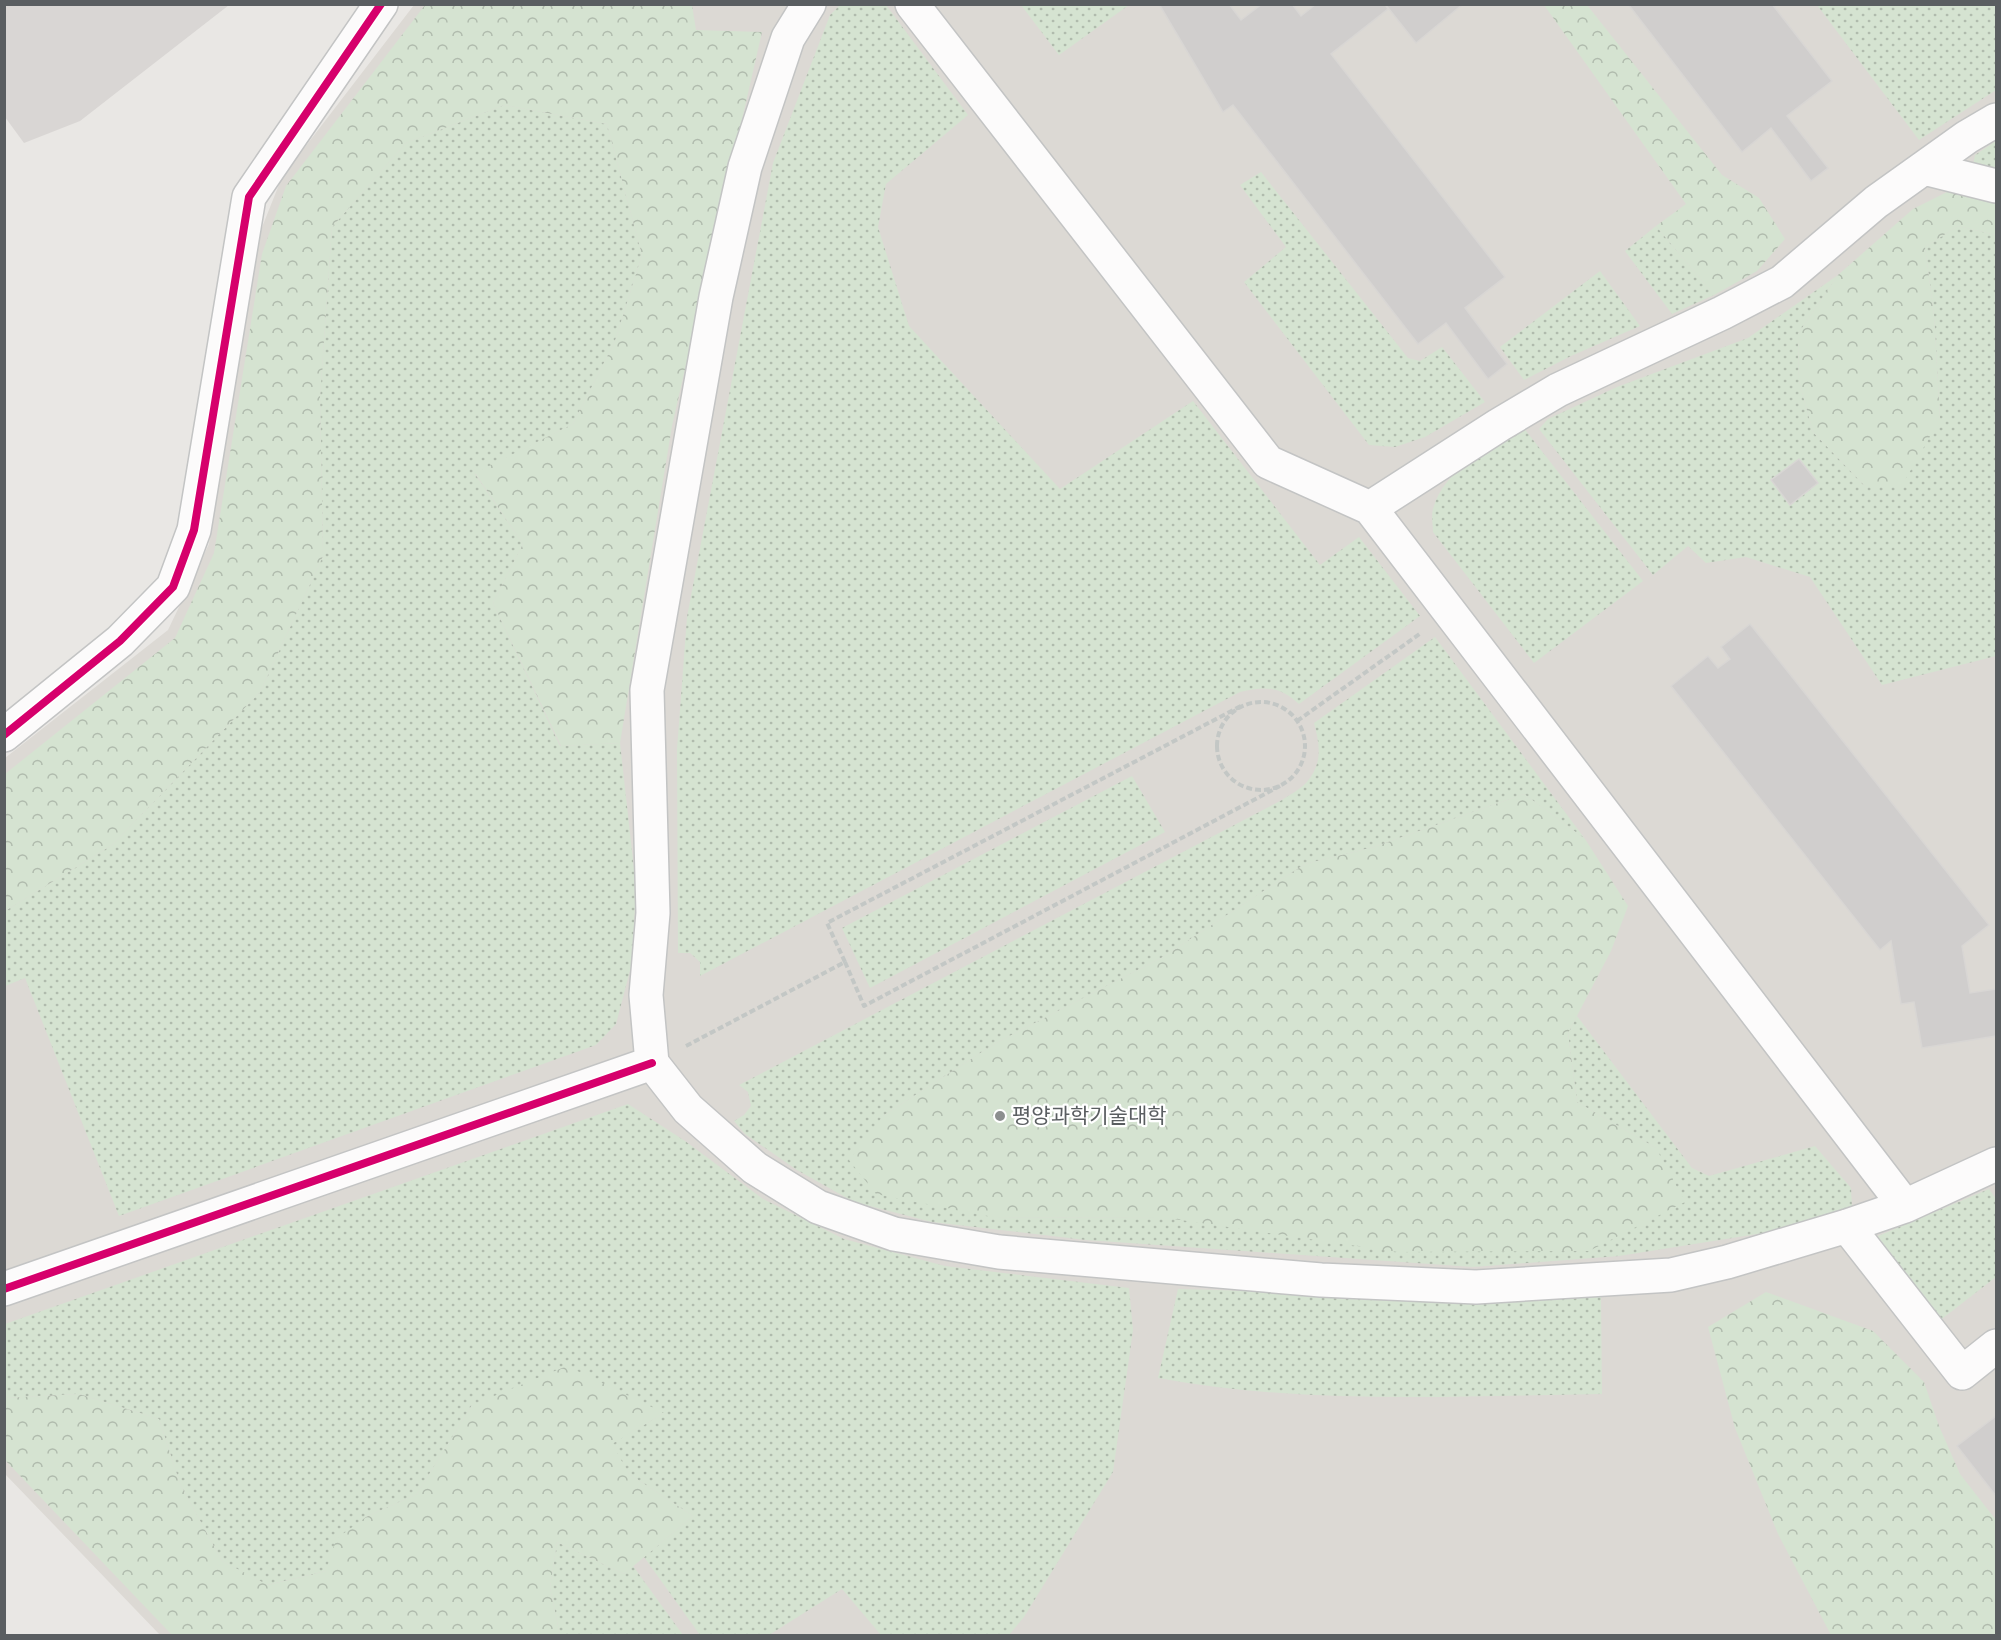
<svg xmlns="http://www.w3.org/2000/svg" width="2001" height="1640" font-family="Jost,'Noto Sans KR',sans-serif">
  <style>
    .industrial { fill: #d9d6d4 }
    .education { fill: #dcd9d4 }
    .grass { fill: url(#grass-dots) }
    .forest { fill: url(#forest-crowns) }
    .building { fill: #d0cecd; stroke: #d8d6d4; stroke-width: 1.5 }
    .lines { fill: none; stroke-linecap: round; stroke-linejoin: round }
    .minor-casing { stroke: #c3c4c4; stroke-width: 36 }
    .path { stroke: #c3c7c5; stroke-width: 4; stroke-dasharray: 6 3; stroke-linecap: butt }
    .minor { stroke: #fcfbfb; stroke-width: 33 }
    .cycleway-casing { stroke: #fff; stroke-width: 11 }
    .cycleway { stroke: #d6006c; stroke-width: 8 }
    .poi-dot { fill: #8c8e8f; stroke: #fff; stroke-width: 2 }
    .labels { text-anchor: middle; stroke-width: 4.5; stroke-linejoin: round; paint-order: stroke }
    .poi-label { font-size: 21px; fill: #5a5e61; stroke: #fff; text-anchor: start }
  </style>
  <defs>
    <pattern id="grass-dots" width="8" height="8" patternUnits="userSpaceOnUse" patternTransform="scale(1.5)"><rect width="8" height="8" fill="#d5e3d1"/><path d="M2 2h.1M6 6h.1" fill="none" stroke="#b0bbad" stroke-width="1.8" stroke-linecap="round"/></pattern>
    <pattern id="forest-crowns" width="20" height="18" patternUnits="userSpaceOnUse" patternTransform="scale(1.5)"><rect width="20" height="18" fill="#d5e3d1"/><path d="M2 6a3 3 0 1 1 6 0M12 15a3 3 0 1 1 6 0" fill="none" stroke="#b0bbad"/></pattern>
  </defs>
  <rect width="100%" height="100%" fill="#e9e7e4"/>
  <path class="industrial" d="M 5,4 L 229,4 L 229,5 L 80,121 L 24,143 L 5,117 Z"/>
  <path class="education" d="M 414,5 L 1996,5 L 1996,1635 L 160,1635 L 5,1474 L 5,758 L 168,630 L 209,544 L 255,245 L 282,177 Z"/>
  <path class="grass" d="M 841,4 L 886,5 L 968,115 L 886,184 L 878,227 L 909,326 L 1060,489 L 1193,401 L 1320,565 L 1359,537 L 1420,616 L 1299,704 C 1279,686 1265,686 1240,692 L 700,976 L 700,962 L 690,953 L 678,953 L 677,749 L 687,617 L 773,163 L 830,15 Z
    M 1021,5 L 1129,5 L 1059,55 Z
    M 1817,5 L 1996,5 L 1996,90 L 1919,140 Z
    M 504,105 L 607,124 L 642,255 L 615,341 L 573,424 L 475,474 L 523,544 L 493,603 L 560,746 L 620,743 L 636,887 L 632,963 L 616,1024 L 596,1045 L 119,1216 L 25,978 L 5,986 L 5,911 L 112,845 L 260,692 L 323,556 L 320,397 L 332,227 L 406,143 Z
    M 1996,141 L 1996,176 L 1973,165 L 1975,155 Z
    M 1261,172 L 1408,358 L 1420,361 L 1442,347 L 1485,402 L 1425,437 L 1395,447 L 1369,445 L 1244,282 L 1286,247 L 1240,185 Z
    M 1656,226 L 1714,295 L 1672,314 L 1625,251 Z
    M 1958,226 L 1996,235 L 1996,656 L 1882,685 L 1810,577 L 1746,557 L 1706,563 L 1688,546 L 1653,575 L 1539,429 L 1548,419 L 1617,387 L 1748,338 L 1838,275 L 1798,334 L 1799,381 L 1813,432 L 1865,486 L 1940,419 L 1934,315 L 1925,247 Z
    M 1600,271 L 1640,326 L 1571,356 L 1524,380 L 1500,347 Z
    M 1523,427 L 1643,581 L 1534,663 L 1433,532 C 1433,525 1431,516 1433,509 C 1444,468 1490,449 1523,427 Z
    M 1435,637 L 1585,839 L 1524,794 L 1374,847 L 1305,864 L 1163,957 L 996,1043 L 883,1116 L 993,1217 L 1167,1218 L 1656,1148 L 1577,1102 L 1568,1033 L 1577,1016 L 1692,1168 L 1709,1176 L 1815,1146 L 1851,1188 L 1852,1207 L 1776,1231 L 1619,1256 L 1473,1267 L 1086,1240 L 932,1222 L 854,1202 L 797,1170 L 745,1134 L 734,1121 L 744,1115 L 751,1106 L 748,1092 L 739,1085 L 1282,800 C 1290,795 1300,789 1306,783 C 1323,764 1320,745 1314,723 Z
    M 1132,776 L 1165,832 L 870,988 L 842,928 Z
    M 628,1104 L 685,1141 L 763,1199 L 844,1239 L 945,1266 L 1129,1288 L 1133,1330 L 1113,1472 L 1024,1617 L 1009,1635 L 881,1635 L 842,1589 L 769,1635 L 700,1635 L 644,1557 L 693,1516 L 629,1474 L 611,1444 L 664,1413 L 472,1405 L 417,1494 L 366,1517 L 326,1571 L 267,1585 L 222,1561 L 180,1484 L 159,1419 L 79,1394 L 5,1398 L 5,1324 Z
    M 1989,1189 L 1996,1199 L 1996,1277 L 1934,1325 L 1871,1239 Z
    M 1178,1289 L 1253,1291 L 1451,1301 L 1601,1297 L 1602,1394 C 1456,1396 1302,1405 1158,1378 Z
    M 557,1542 L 624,1574 L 633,1566 L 683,1635 L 560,1635 L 550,1588 Z"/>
  <path class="forest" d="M 425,5 L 692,5 L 696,30 L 762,32 L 672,426 L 620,743 L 561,746 L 493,603 L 523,544 L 475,473 L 573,424 L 615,341 L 642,255 L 607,124 L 504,105 L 406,143 L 332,227 L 320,397 L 323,556 L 260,692 L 112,845 L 5,911 L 5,774 L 175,638 L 214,553 L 262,254 L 286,186 Z
    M 1544,5 L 1587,5 L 1722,175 L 1759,198 L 1785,239 L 1757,271 L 1714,295 L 1656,226 L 1686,204 Z
    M 1951,190 L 1996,202 L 1996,235 L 1958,226 L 1925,247 L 1934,315 L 1940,419 L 1901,487 L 1865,486 L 1813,432 L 1799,381 L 1798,334 L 1838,275 L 1913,209 Z
    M 1524,794 L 1585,839 L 1628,906 L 1611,951 L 1568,1033 L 1577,1102 L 1656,1148 L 1685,1202 L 1589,1251 L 1398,1252 L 1167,1218 L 993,1217 L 876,1194 L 849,1160 L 883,1116 L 996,1043 L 1163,957 L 1305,864 L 1374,847 Z
    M 1766,1292 L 1873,1331 L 1924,1382 L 1939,1426 L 1960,1474 L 1996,1520 L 1996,1635 L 1831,1635 L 1778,1534 L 1735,1428 L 1708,1327 Z
    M 567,1366 L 664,1413 L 612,1444 L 629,1474 L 693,1516 L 624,1574 L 557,1542 L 550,1588 L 560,1635 L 172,1635 L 5,1460 L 5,1398 L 79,1394 L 159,1419 L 180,1484 L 222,1561 L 268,1585 L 326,1571 L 336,1539 L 366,1517 L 417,1494 L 472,1405 Z"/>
  <path class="building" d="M 1159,4 L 1229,4 L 1241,20 L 1262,4 L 1292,4 L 1301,16 L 1316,4 L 1385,4 L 1388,9 L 1331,54 L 1505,277 L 1465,308 L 1507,364 L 1488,379 L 1446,323 L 1418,344 L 1233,105 L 1223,112 Z
    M 1385,4 L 1463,4 L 1416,43 Z
    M 1628,4 L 1772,4 L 1832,81 L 1787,116 L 1828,168 L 1811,181 L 1771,128 L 1742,152 Z
    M 1799,459 L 1818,483 L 1790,505 L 1771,480 Z
    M 1750,624 L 1989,925 L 1962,946 L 1970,993 L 1996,989 L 1996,1036 L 1922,1048 L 1914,1002 L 1901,1004 L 1891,941 L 1880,950 L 1671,686 L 1708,656 L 1718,668 L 1730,659 L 1721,647 Z
    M 1996,1416 L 1996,1496 L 1957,1446 Z"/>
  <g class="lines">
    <defs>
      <path id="minor" d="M 809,4 L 788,38 L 745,167 L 716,297 L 647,690 L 653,913 L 646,995 L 652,1063 L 688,1109 L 755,1168 L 818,1207 L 894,1234 L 999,1252 L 1321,1280 L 1476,1287 L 1671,1275 L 1727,1262 L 1847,1226 L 1905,1206 L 1996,1164
        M 912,4 L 1268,462 L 1370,508
        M 1924,168 L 1996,186
        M 4,735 L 120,641 L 173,587 L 194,530 L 249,197 L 381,4
        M 1905,1206 L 1370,508 L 1499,425 L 1558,390 L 1722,313 L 1782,282 L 1876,202 L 1967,137 L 1996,120
        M 1847,1226 L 1962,1373 L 1996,1346
        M 4,1289 L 652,1063"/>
    </defs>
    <use href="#minor" class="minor-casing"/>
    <path class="path" d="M1217 746a44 44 0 1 1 88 0a44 44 0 1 1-88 0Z
      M 1297,721 L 1421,633
      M 845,962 L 864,1006 L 1280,786
      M 686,1046 L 845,962 L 827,923 L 1241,706"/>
    <use href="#minor" class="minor"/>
    <defs>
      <path id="cycleway" d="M 4,735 L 120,641 L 173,587 L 194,530 L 249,197 L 381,4
        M 4,1289 L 652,1063"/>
    </defs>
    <use href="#cycleway" class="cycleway-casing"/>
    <use href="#cycleway" class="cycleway"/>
  </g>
  <circle class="poi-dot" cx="1000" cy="1116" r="6"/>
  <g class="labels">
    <g class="poi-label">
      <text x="1012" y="1123">평양과학기술대학</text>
    </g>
  </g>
  <rect width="2001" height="1640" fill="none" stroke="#5a5e61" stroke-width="12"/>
</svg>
